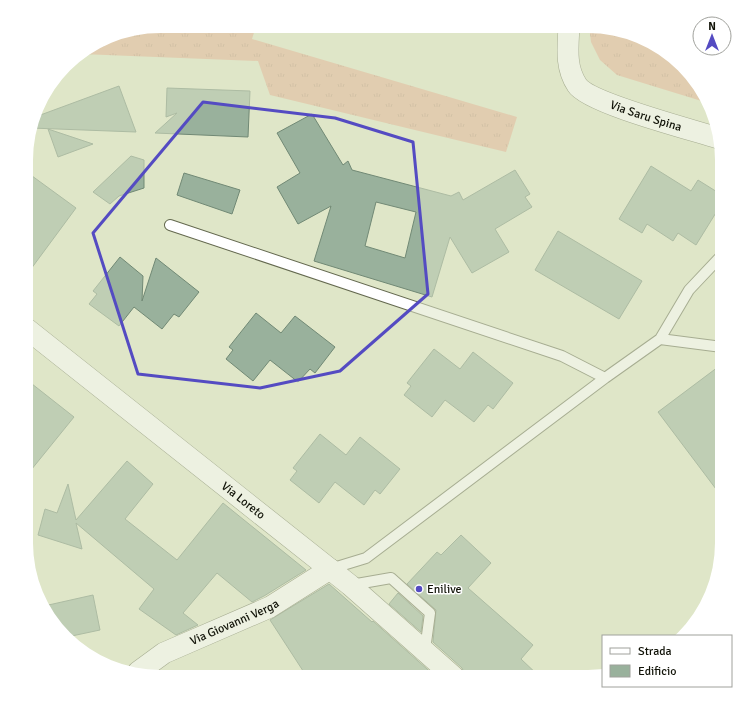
<svg xmlns="http://www.w3.org/2000/svg" width="748" height="703" font-family="Signika,sans-serif">
  <style>
    .grass { fill: url(#grass-tufts) }
    .building { fill: #99b19c; stroke: #718975; fill-rule: evenodd }
    .lines { fill: none; stroke-linecap: round; stroke-linejoin: round }
    .service-casing { stroke: #64694f; stroke-width: 12 }
    .minor-casing { stroke: #64694f; stroke-width: 22 }
    .service { stroke: #fff; stroke-width: 10 }
    .minor { stroke: #fff; stroke-width: 21 }
    .marked { fill: none; stroke: #544bc2; stroke-width: 3; stroke-linejoin: round }
    .poi-dot { fill: #544bc2; stroke: #fff; stroke-width: 1.5 }
    .labels { text-anchor: middle; stroke-width: 3; stroke-linejoin: round; paint-order: stroke }
    .street-label { font-size: 12px; fill: #111308; stroke: #fff }
    .poi-label { font-size: 12px; fill: #111308; stroke: #fff; text-anchor: start }
  </style>
  <defs>
    <pattern id="grass-tufts" width="24" height="20" patternUnits="userSpaceOnUse"><rect width="24" height="20" fill="#e5b092"/><path d="M3 7l-1-3M5 7V3M7 7l1-3M15 17l-1-3M17 17v-4M19 17l1-3" fill="none" stroke="#c3967c"/></pattern>
  </defs>
  <rect width="100%" height="100%" fill="#dfe6c8"/>
  <path class="grass" d="M 160,26 L 256,26 L 252,39 L 517,117 L 506,152 L 270,95 L 258,61 L 81,54 L 117,33 Z
    M 589,26 L 597,26 L 647,40 L 689,72 L 708,103 L 617,75 L 600,60 L 591,42 Z"/>
  <path class="building" d="M 119,86 L 136,132 L 31,128 L 35,117 Z
    M 167,88 L 250,91 L 248,137 L 155,133 L 177,113 L 166,117 Z
    M 312,114 L 343,165 L 348,161 L 352,170 L 451,196 L 459,192 L 463,200 L 515,170 L 530,194 L 525,197 L 532,207 L 495,229 L 509,252 L 472,273 L 450,237 L 432,297 L 314,261 L 331,206 L 298,224 L 277,187 L 300,173 L 277,133 ZM 376,202 L 416,212 L 405,258 L 365,246 Z
    M 48,129 L 93,144 L 58,157 Z
    M 131,156 L 144,160 L 144,188 L 119,196 L 110,204 L 93,192 Z
    M 651,166 L 691,191 L 698,180 L 722,195 L 722,203 L 696,245 L 678,233 L 673,241 L 647,224 L 642,233 L 619,219 Z
    M 28,173 L 76,208 L 28,273 Z
    M 184,173 L 240,190 L 232,214 L 177,195 Z
    M 558,231 L 642,281 L 619,319 L 535,270 Z
    M 120,257 L 143,276 L 142,301 L 156,258 L 199,292 L 179,317 L 174,314 L 162,329 L 134,307 L 119,326 L 89,304 L 97,294 L 93,291 Z
    M 256,313 L 281,333 L 295,316 L 335,347 L 315,373 L 310,369 L 298,382 L 270,360 L 253,381 L 226,359 L 233,350 L 229,347 Z
    M 434,349 L 460,369 L 473,352 L 513,383 L 493,409 L 488,405 L 474,422 L 445,400 L 432,417 L 404,395 L 411,386 L 407,383 Z
    M 722,364 L 722,497 L 658,412 Z
    M 27,380 L 74,417 L 27,475 Z
    M 320,434 L 346,455 L 360,437 L 400,469 L 380,494 L 375,490 L 364,505 L 335,482 L 319,503 L 290,480 L 297,471 L 293,468 Z
    M 127,461 L 153,484 L 125,519 L 177,560 L 223,503 L 306,570 L 264,596 L 252,602 L 217,573 L 183,613 L 198,625 L 176,635 L 139,609 L 154,589 L 76,523 L 82,549 L 38,535 L 45,509 L 57,513 L 68,484 L 76,520 Z
    M 461,535 L 491,563 L 468,588 L 533,645 L 521,659 L 540,677 L 466,677 L 462,668 L 433,642 L 436,610 L 407,584 L 437,552 L 441,555 Z
    M 329,584 L 372,622 L 373,621 L 436,677 L 307,677 L 270,620 Z
    M 398,593 L 423,616 L 421,632 L 389,604 Z
    M 93,595 L 100,630 L 67,637 L 59,631 L 44,606 Z"/>
  <g class="lines">
    <defs>
      <path id="service" d="M 170,225 L 562,356 L 605,378
        M 660,339 L 722,347
        M 330,569 L 366,558 L 605,378 L 660,339 L 689,290 L 722,255
        M 351,585 L 391,578 L 430,613 L 425,650"/>
      <g id="minor">
        <path id="s1" d="M 569,26 C 568,47 565,67 577,85 C 588,103 693,130 718,138"/>
        <path id="s2" d="M 27,329 L 350,585 L 454,677"/>
        <path id="s3" d="M 138,672 L 164,653 L 270,607 L 330,569"/>
      </g>
    </defs>
    <use href="#service" class="service-casing"/>
    <use href="#minor" class="minor-casing"/>
    <use href="#service" class="service"/>
    <use href="#minor" class="minor"/>
  </g>
  <path d="M0 0H748V703H0ZM 203,102 L 335,118 L 413,142 L 428,294 L 340,371 L 260,388 L 138,374 L 93,233 Z" fill="#dfe6c8" fill-opacity=".55" fill-rule="evenodd"/>
  <path class="marked" d="M 203,102 L 335,118 L 413,142 L 428,294 L 340,371 L 260,388 L 138,374 L 93,233 Z"/>
  <circle class="poi-dot" cx="419" cy="589" r="4"/>
  <g class="labels">
    <g class="street-label">
      <text dy="4" stroke="none"><textPath href="#s1" startOffset="137">Via Saru Spina</textPath></text>
      <text dy="4" stroke="none"><textPath href="#s2" startOffset="276">Via Loreto</textPath></text>
      <text dy="4" stroke="none"><textPath href="#s3" startOffset="109">Via Giovanni Verga</textPath></text>
    </g>
    <g class="poi-label">
      <text x="427" y="593">Enilive</text>
    </g>
  </g>
  <path d="M0 0H748V703H0ZM160 33H588A127 127 0 0 1 715 160V543A127 127 0 0 1 588 670H160A127 127 0 0 1 33 543V160A127 127 0 0 1 160 33Z" fill="#fff" fill-rule="evenodd"/>
  <rect x="602" y="635" width="130" height="52" fill="#ffffff" stroke="#a0a19c"/>
  <rect x="610" y="648" width="20" height="6" fill="#ffffff" stroke="#a0a19c"/>
  <text x="638" y="655" font-size="12" fill="#111308">Strada</text>
  <rect x="610" y="665" width="20" height="12" fill="#99b19c" stroke="#a0a19c"/>
  <text x="638" y="675" font-size="12" fill="#111308">Edificio</text>
  <g transform="translate(712 36)"><circle r="19" fill="#ffffff" stroke="#a0a19c"/>
  <path d="M0-3L7 15L0 10L-7 15Z" fill="#544bc2"/>
  <text y="-6" font-size="11" font-weight="bold" text-anchor="middle" fill="#111308">N</text>
  </g>
</svg>
